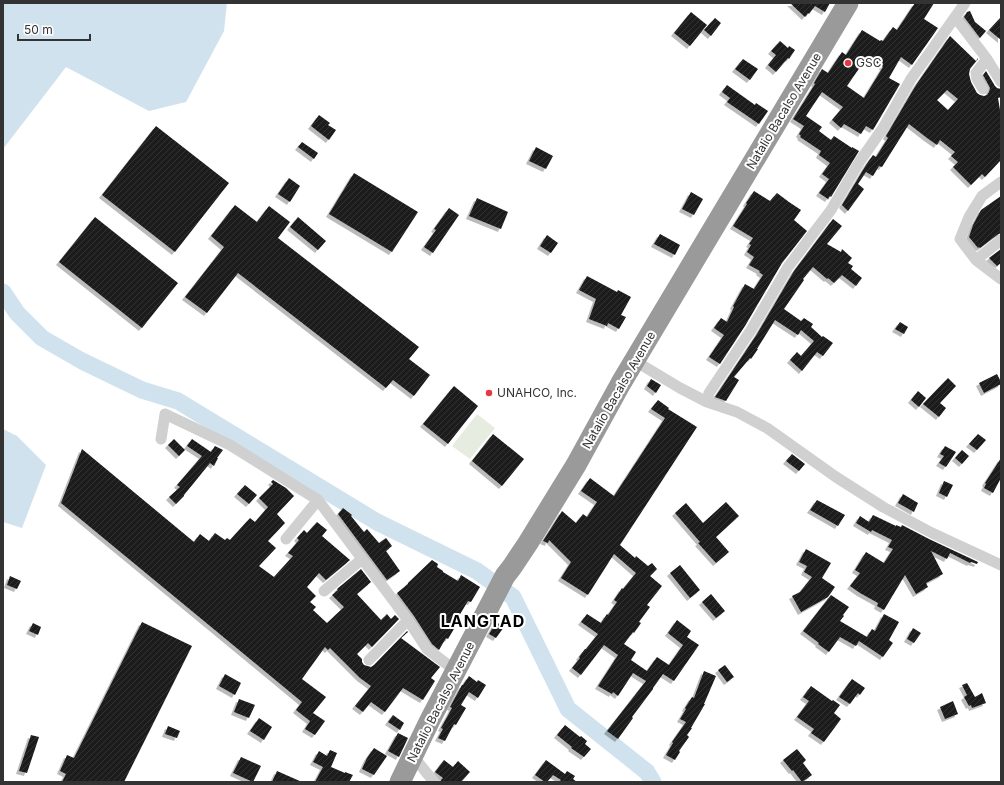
<svg xmlns="http://www.w3.org/2000/svg" width="1004" height="785" font-family="Inter,sans-serif">
  <style>
    .pitch { fill: #e6ecdf }
    .water { fill: #cfe2ee }
    .lines { fill: none; stroke-linecap: round; stroke-linejoin: round }
    .river { stroke: #cfe2ee; stroke-width: 17 }
    .building { fill: url(#building-hatch); fill-rule: evenodd; filter: url(#shadow) }
    .street { stroke: #d0d0d0; stroke-width: 11 }
    .highway { stroke: #9a9a9a; stroke-width: 21 }
    .poi-dot { fill: #e63946; stroke: #fff; stroke-width: 1.5 }
    .labels { text-anchor: middle; stroke-width: 4; stroke-linejoin: round; paint-order: stroke }
    .poi-label { font-size: 12px; fill: #333; stroke: #fff; text-anchor: start }
    .street-label { font-size: 12px; fill: #333; stroke: #fff }
    .district-label { font-size: 16px; font-weight: bold; letter-spacing: 1px; fill: #000; stroke: #fff }
  </style>
  <defs>
    <pattern id="building-hatch" width="6" height="6" patternUnits="userSpaceOnUse"><rect width="6" height="6" fill="#1a1a1a"/><path d="M-1 1l2-2M0 6l6-6M5 7l2-2" fill="none" stroke="#333"/></pattern>
    <filter id="shadow"><feDropShadow dx="-3" dy="3" stdDeviation="0" flood-color="#0004"/></filter>
  </defs>
  <rect width="100%" height="100%" fill="#fff"/>
  <path class="pitch" d="M 477,414 L 495,428 L 470,459 L 452,446 Z"/>
  <path class="water" d="M 3,3 L 227,3 L 224,31 L 186,102 L 149,111 L 66,67 L 3,149 Z
    M 3,429 L 17,436 L 46,465 L 22,528 L 3,522 Z"/>
  <g class="lines">
    <path class="river" d="M 3,292 L 17,313 L 42,338 L 82,361 L 142,390 L 178,401 L 377,522 L 477,571 L 513,597 L 568,709 L 647,772 L 653,782"/>
  </g>
  <path class="building" d="M 790,3 L 830,3 L 825,12 L 815,6 L 809,14 L 808,13 L 805,17 Z
    M 915,3 L 934,3 L 924,19 L 938,28 L 912,65 L 901,57 L 889,78 L 900,84 L 873,130 L 866,126 L 861,134 L 844,124 L 841,128 L 832,120 L 843,107 L 822,92 L 806,116 L 822,127 L 819,131 L 831,140 L 834,136 L 852,148 L 852,147 L 859,151 L 831,197 L 830,196 L 828,199 L 819,193 L 829,179 L 822,174 L 830,163 L 819,155 L 821,151 L 800,137 L 801,136 L 799,134 L 804,126 L 793,119 L 815,84 L 814,83 L 822,69 L 828,73 L 842,52 L 846,55 L 862,30 L 880,41 L 881,40 L 883,41 L 893,27 L 897,30 ZM 867,57 L 883,67 L 864,98 L 847,86 Z
    M 970,11 L 975,22 L 986,31 L 980,38 L 964,17 L 967,12 Z
    M 691,12 L 707,25 L 690,46 L 674,33 Z
    M 1001,17 L 1001,40 L 989,30 Z
    M 715,18 L 721,23 L 711,36 L 704,30 Z
    M 950,36 L 976,61 L 978,58 L 978,59 L 970,69 L 969,74 L 971,82 L 977,93 L 980,95 L 984,96 L 987,95 L 989,92 L 990,88 L 989,86 L 983,75 L 986,71 L 995,86 L 997,88 L 1001,89 L 1001,97 L 998,98 L 1001,116 L 1001,160 L 985,177 L 982,174 L 971,185 L 953,167 L 958,162 L 951,156 L 955,152 L 940,140 L 937,145 L 927,138 L 909,124 L 882,167 L 879,166 L 873,176 L 866,172 L 858,184 L 864,189 L 848,211 L 842,205 L 866,165 L 873,155 L 876,157 L 888,138 L 886,136 L 916,85 ZM 947,90 L 958,99 L 948,110 L 937,100 Z
    M 780,41 L 788,48 L 789,46 L 795,50 L 789,59 L 788,58 L 776,72 L 768,65 L 776,55 L 771,51 Z
    M 743,59 L 758,69 L 750,80 L 735,69 Z
    M 727,85 L 755,105 L 756,103 L 768,111 L 759,124 L 727,102 L 730,98 L 722,92 Z
    M 319,115 L 330,123 L 328,125 L 336,130 L 329,140 L 311,126 Z
    M 156,126 L 229,183 L 175,252 L 102,195 Z
    M 302,142 L 318,153 L 314,159 L 298,147 Z
    M 536,147 L 553,156 L 546,169 L 529,161 Z
    M 354,173 L 418,212 L 392,252 L 329,214 Z
    M 289,178 L 300,186 L 290,202 L 278,194 Z
    M 754,191 L 770,201 L 777,193 L 789,202 L 801,210 L 794,220 L 807,231 L 782,263 L 745,326 L 720,364 L 709,357 L 724,335 L 714,328 L 721,318 L 727,322 L 734,307 L 733,306 L 745,284 L 754,289 L 763,275 L 759,272 L 760,271 L 749,265 L 754,257 L 747,252 L 751,245 L 749,244 L 753,238 L 733,226 L 747,204 L 746,203 Z
    M 691,192 L 703,199 L 694,215 L 682,209 Z
    M 1001,196 L 1001,233 L 997,235 L 980,248 L 979,247 L 978,248 L 969,237 L 973,225 L 981,210 Z
    M 477,198 L 508,212 L 501,229 L 469,216 Z
    M 235,205 L 257,222 L 269,206 L 290,222 L 278,238 L 419,347 L 409,359 L 430,375 L 414,396 L 393,380 L 386,388 L 238,273 L 207,313 L 185,297 L 224,247 L 211,236 Z
    M 449,208 L 459,215 L 433,253 L 424,247 L 436,230 L 434,229 Z
    M 95,217 L 178,283 L 142,328 L 59,262 Z
    M 298,217 L 326,241 L 318,250 L 290,227 Z
    M 833,219 L 842,226 L 827,244 L 841,252 L 842,249 L 852,258 L 848,263 L 853,266 L 851,269 L 862,278 L 856,286 L 842,275 L 834,283 L 828,278 L 827,279 L 813,267 L 803,279 L 804,280 L 784,309 L 801,321 L 804,318 L 813,324 L 811,327 L 822,337 L 823,336 L 833,343 L 823,356 L 817,352 L 802,371 L 790,360 L 797,352 L 801,356 L 814,341 L 801,330 L 798,335 L 775,320 L 757,349 L 758,349 L 751,359 L 750,358 L 734,377 L 739,380 L 726,401 L 715,397 L 757,334 L 794,271 Z
    M 660,234 L 680,245 L 675,255 L 654,244 Z
    M 547,235 L 558,243 L 551,253 L 540,246 Z
    M 1001,249 L 1001,263 L 997,266 L 989,258 Z
    M 587,276 L 617,292 L 618,290 L 631,297 L 621,315 L 626,317 L 619,329 L 608,323 L 607,326 L 589,319 L 596,299 L 579,290 Z
    M 900,322 L 908,327 L 904,334 L 895,329 Z
    M 997,374 L 1001,382 L 1001,384 L 984,393 L 979,383 Z
    M 948,378 L 956,386 L 940,403 L 946,408 L 939,417 L 923,404 Z
    M 651,379 L 661,385 L 656,393 L 647,386 Z
    M 454,386 L 478,406 L 448,444 L 423,424 Z
    M 918,391 L 926,398 L 919,407 L 911,400 Z
    M 658,400 L 669,408 L 668,409 L 697,427 L 620,545 L 635,558 L 636,556 L 648,566 L 652,563 L 657,569 L 650,576 L 662,586 L 647,605 L 650,607 L 639,622 L 641,623 L 634,633 L 633,632 L 624,644 L 636,652 L 631,660 L 647,671 L 657,657 L 669,665 L 683,645 L 668,633 L 677,620 L 691,631 L 687,637 L 699,645 L 674,681 L 663,674 L 653,688 L 653,689 L 632,717 L 633,718 L 618,739 L 607,731 L 646,681 L 633,673 L 618,696 L 613,692 L 612,694 L 598,686 L 618,655 L 604,645 L 581,675 L 572,668 L 580,658 L 579,657 L 585,649 L 586,649 L 598,634 L 581,622 L 587,614 L 601,623 L 607,614 L 608,615 L 617,602 L 614,600 L 622,588 L 623,589 L 636,573 L 614,554 L 588,595 L 561,578 L 571,562 L 549,540 L 548,543 L 543,541 L 562,511 L 576,523 L 583,514 L 587,517 L 597,502 L 581,491 L 590,478 L 614,496 L 665,418 L 651,409 Z
    M 493,434 L 524,459 L 502,486 L 472,461 Z
    M 978,434 L 986,440 L 977,450 L 969,444 Z
    M 174,439 L 185,450 L 179,456 L 168,445 Z
    M 192,439 L 211,452 L 215,446 L 223,450 L 217,458 L 218,458 L 214,466 L 210,463 L 193,484 L 184,495 L 184,496 L 176,504 L 169,497 L 180,487 L 177,485 L 202,456 L 187,446 Z
    M 945,446 L 956,452 L 946,467 L 939,463 L 944,456 L 940,454 Z
    M 82,449 L 194,542 L 200,534 L 209,541 L 215,533 L 225,540 L 227,538 L 230,540 L 250,518 L 255,522 L 268,507 L 259,498 L 273,484 L 271,482 L 273,480 L 286,488 L 294,496 L 277,514 L 285,523 L 268,541 L 276,548 L 259,566 L 274,577 L 293,556 L 288,553 L 299,540 L 297,538 L 304,530 L 307,533 L 317,522 L 327,530 L 322,536 L 350,560 L 326,580 L 319,573 L 307,587 L 316,596 L 310,602 L 316,607 L 313,610 L 327,623 L 344,607 L 332,595 L 338,590 L 337,589 L 361,569 L 371,582 L 357,594 L 381,620 L 387,614 L 391,619 L 395,615 L 399,619 L 372,647 L 368,643 L 357,654 L 362,659 L 362,662 L 364,665 L 371,667 L 374,665 L 407,631 L 408,632 L 401,638 L 440,667 L 431,678 L 435,681 L 423,700 L 403,688 L 385,712 L 371,702 L 363,712 L 355,706 L 371,686 L 360,678 L 330,648 L 328,650 L 325,647 L 302,679 L 326,697 L 313,713 L 325,721 L 315,735 L 305,729 L 310,721 L 296,710 L 302,702 L 61,503 Z
    M 962,450 L 969,456 L 962,464 L 955,458 Z
    M 792,454 L 805,464 L 799,471 L 786,461 Z
    M 1001,458 L 1001,478 L 993,493 L 984,488 L 986,484 L 985,483 Z
    M 944,481 L 953,485 L 947,497 L 939,493 Z
    M 245,485 L 257,495 L 249,504 L 237,494 Z
    M 903,494 L 918,503 L 914,512 L 898,503 Z
    M 817,500 L 845,515 L 838,526 L 810,510 Z
    M 726,502 L 739,516 L 716,537 L 729,552 L 716,563 L 698,543 L 700,542 L 675,513 L 686,503 L 703,523 Z
    M 343,508 L 352,515 L 351,516 L 364,532 L 367,529 L 379,543 L 386,538 L 392,546 L 386,551 L 400,571 L 387,580 L 338,514 Z
    M 873,515 L 896,526 L 896,525 L 901,527 L 902,525 L 929,539 L 978,562 L 977,564 L 971,562 L 970,563 L 950,553 L 947,559 L 931,551 L 943,574 L 926,583 L 928,587 L 916,594 L 905,575 L 884,610 L 877,606 L 878,603 L 860,593 L 850,586 L 860,573 L 855,570 L 866,552 L 884,563 L 893,549 L 888,547 L 892,540 L 872,530 L 871,532 L 856,523 L 860,516 L 869,522 Z
    M 806,549 L 831,563 L 822,578 L 835,587 L 828,597 L 801,612 L 792,596 L 800,592 L 812,577 L 804,572 L 807,566 L 799,562 Z
    M 432,560 L 438,564 L 437,567 L 443,571 L 443,572 L 458,581 L 461,575 L 480,587 L 471,602 L 468,601 L 456,621 L 458,622 L 448,639 L 446,638 L 439,650 L 432,644 L 414,616 L 397,593 L 408,584 L 408,583 Z
    M 680,565 L 700,590 L 690,598 L 670,573 Z
    M 10,576 L 21,581 L 17,589 L 7,585 Z
    M 711,594 L 725,611 L 716,618 L 702,602 Z
    M 831,595 L 849,607 L 843,615 L 844,616 L 840,621 L 867,637 L 872,629 L 875,631 L 884,614 L 899,622 L 889,640 L 893,643 L 883,657 L 859,641 L 856,646 L 840,637 L 829,652 L 818,644 L 819,643 L 803,631 Z
    M 142,622 L 192,646 L 124,782 L 62,782 L 66,774 L 60,771 L 67,755 L 74,758 Z
    M 496,622 L 504,627 L 496,638 L 489,634 Z
    M 33,623 L 41,627 L 38,635 L 29,631 Z
    M 913,628 L 921,633 L 914,643 L 907,639 Z
    M 725,665 L 734,677 L 727,682 L 718,670 Z
    M 704,671 L 716,676 L 704,704 L 705,704 L 691,728 L 692,728 L 687,735 L 689,737 L 679,751 L 680,752 L 675,760 L 666,755 L 673,743 L 672,742 L 686,722 L 680,719 L 686,709 L 685,708 L 692,697 L 694,698 Z
    M 225,674 L 241,683 L 235,695 L 219,686 Z
    M 469,676 L 477,682 L 478,680 L 486,685 L 478,698 L 469,692 L 461,705 L 466,708 L 456,725 L 454,724 L 445,741 L 438,738 L 443,729 L 441,728 L 452,708 L 450,707 L 462,685 L 463,685 Z
    M 852,679 L 865,688 L 860,695 L 858,693 L 850,704 L 839,697 Z
    M 967,683 L 975,697 L 982,693 L 986,703 L 972,708 L 971,705 L 969,706 L 964,697 L 967,695 L 962,685 Z
    M 811,686 L 832,701 L 833,700 L 840,705 L 834,713 L 841,719 L 824,742 L 811,733 L 814,729 L 797,717 L 809,701 L 803,697 Z
    M 239,699 L 255,705 L 249,718 L 234,712 Z
    M 953,701 L 958,714 L 945,719 L 940,707 Z
    M 393,715 L 404,723 L 400,730 L 388,722 Z
    M 259,718 L 272,727 L 264,740 L 250,731 Z
    M 565,725 L 580,737 L 581,736 L 587,741 L 585,744 L 591,749 L 584,757 L 571,748 L 572,747 L 557,735 Z
    M 168,726 L 180,731 L 177,738 L 165,734 Z
    M 398,733 L 408,738 L 399,757 L 388,751 Z
    M 31,735 L 39,737 L 27,773 L 19,771 Z
    M 374,748 L 387,756 L 374,775 L 362,769 L 367,758 Z
    M 797,749 L 806,760 L 803,763 L 812,775 L 802,782 L 793,770 L 792,771 L 783,760 Z
    M 330,750 L 337,753 L 331,767 L 345,773 L 345,772 L 353,775 L 349,782 L 315,782 L 323,767 L 313,762 L 319,751 L 327,756 Z
    M 241,757 L 261,766 L 253,782 L 233,773 Z
    M 444,760 L 453,767 L 458,761 L 470,772 L 461,782 L 441,782 L 441,780 L 443,778 L 435,772 Z
    M 546,760 L 565,774 L 567,771 L 575,776 L 573,779 L 577,782 L 559,782 L 561,780 L 553,775 L 547,782 L 545,782 L 535,775 Z
    M 277,771 L 302,782 L 272,782 Z"/>
  <g class="lines">
    <path class="street" d="M 955,17 L 987,59 L 976,73 L 977,79 L 983,89
      M 987,59 L 1001,82
      M 1001,182 L 982,196 L 969,217 L 960,239 L 976,260 L 1001,279
      M 976,260 L 1001,240
      M 635,361 L 680,388 L 707,402 L 737,412 L 767,428 L 836,477 L 883,507 L 932,533 L 1001,565
      M 707,402 L 709,393 L 751,330 L 788,267 L 831,210 L 860,161 L 883,128 L 911,79 L 965,3
      M 161,439 L 165,414 L 230,445 L 318,500 L 408,620 L 427,649 L 456,671
      M 286,539 L 318,500
      M 324,591 L 362,559
      M 369,660 L 408,620
      M 413,756 L 434,782"/>
    <path class="highway" d="M 400,782 L 430,720 L 505,576 L 512,567 L 528,543 L 576,465 L 621,383 L 848,3"/>
  </g>
  <g class="poi-dot">
    <circle cx="848" cy="63" r="4"/>
    <circle cx="489" cy="393" r="4"/>
  </g>
  <g class="labels">
    <g class="poi-label">
      <text x="856" y="67">GSC</text>
      <text x="497" y="397">UNAHCO, Inc.</text>
    </g>
    <g class="street-label">
      <text transform="translate(784 111) rotate(-59)" y="4">Natalio Bacalso Avenue</text>
      <text transform="translate(619 390) rotate(-60)" y="4">Natalio Bacalso Avenue</text>
      <text transform="translate(441 702) rotate(-63)" y="4">Natalio Bacalso Avenue</text>
    </g>
    <g class="district-label">
      <text x="483" y="627">LANGTAD</text>
    </g>
  </g>
  <rect width="1004" height="785" fill="none" stroke="#333333" stroke-width="8"/>
  <path d="M18 34v6h72v-6" fill="none" stroke="#333333" stroke-width="2"/>
  <text x="24" y="34" font-size="12" fill="#333333" stroke="#ffffff" stroke-width="3" paint-order="stroke">50 m</text>
</svg>
